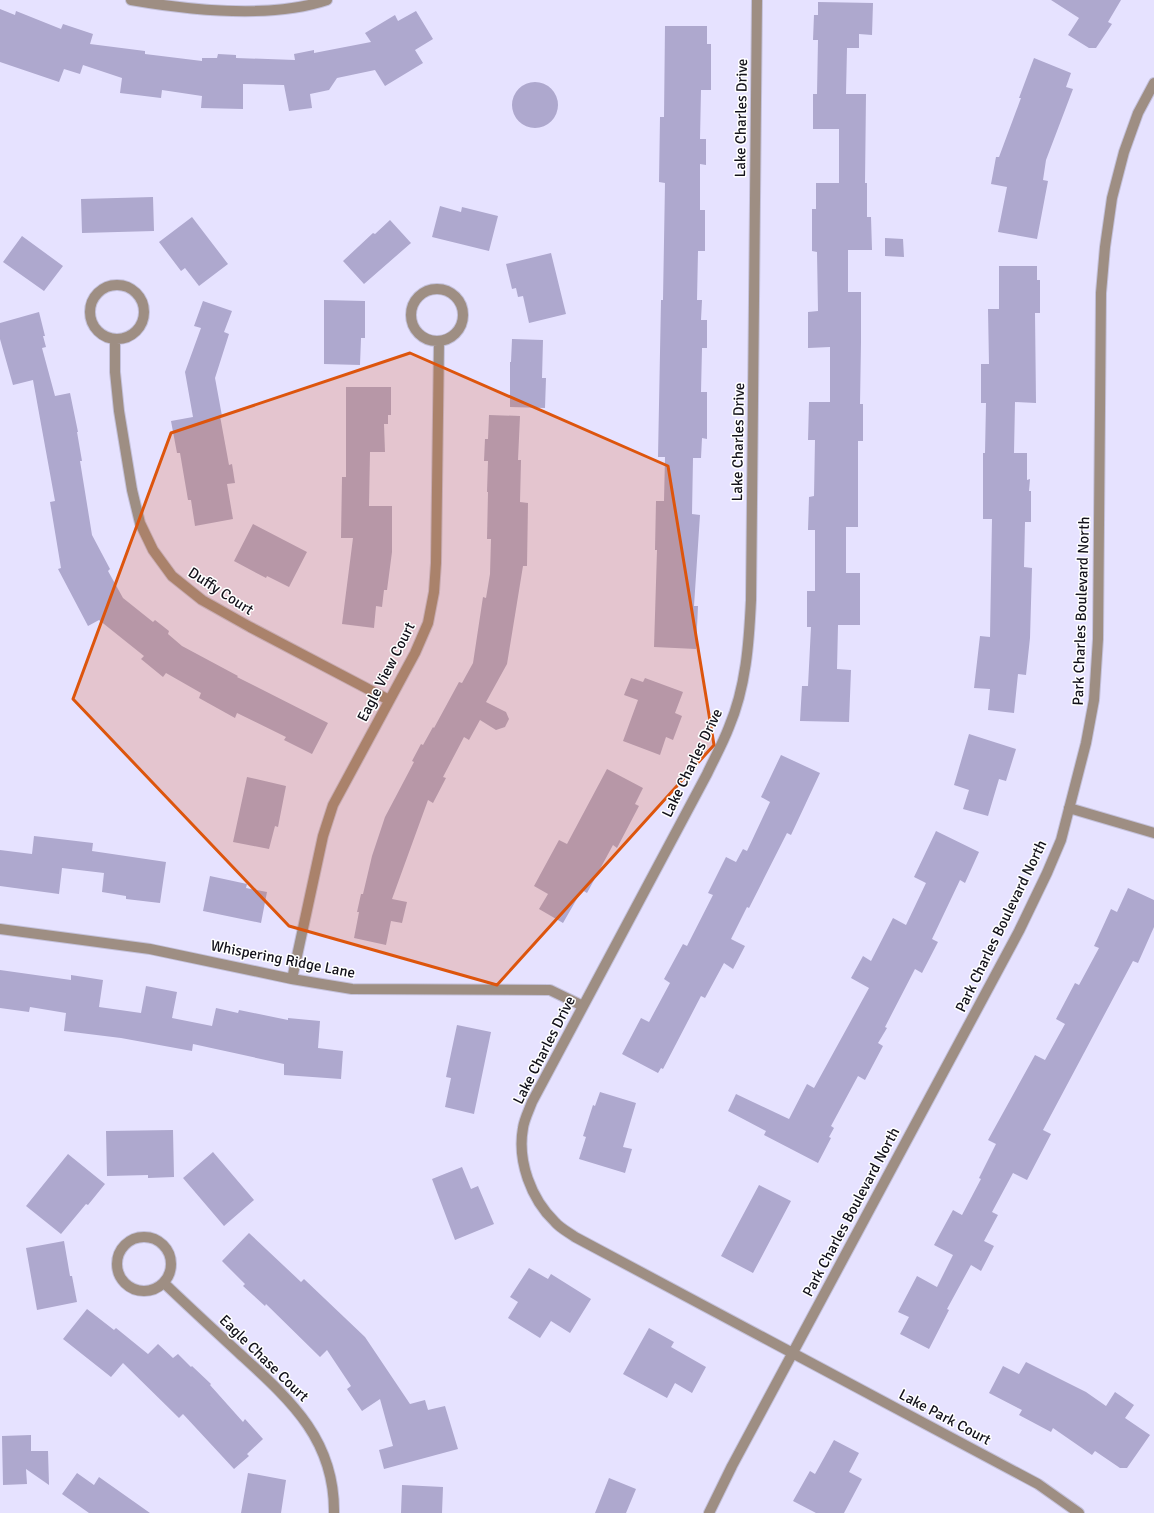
<svg xmlns="http://www.w3.org/2000/svg" width="1154" height="1513" font-family="Signika,sans-serif">
  <style>
    .building { fill: #aea8ce }
    .lines { fill: none; stroke-linecap: round; stroke-linejoin: round }
    .street-casing { stroke: #c4c1db; stroke-width: 12 }
    .street { stroke: #9e8e83; stroke-width: 10 }
    .marked { fill: #dd550d; fill-opacity: 0.2; stroke: #dd550d; stroke-width: 3; stroke-linejoin: round }
    .labels { text-anchor: middle; stroke-width: 3; stroke-linejoin: round; paint-order: stroke }
    .street-label { font-size: 15px; fill: #13121b; stroke: #fff }
  </style>
  <rect width="100%" height="100%" fill="#e6e2ff"/>
  <path class="building" d="M 1051,0 L 1121,0 L 1108,22 L 1112,24 L 1096,48 L 1089,48 L 1068,35 L 1079,18 Z
    M 818,2 L 873,3 L 872,35 L 859,34 L 859,48 L 847,48 L 846,94 L 866,94 L 865,183 L 867,183 L 867,217 L 871,217 L 872,250 L 848,250 L 848,292 L 861,292 L 861,342 L 860,404 L 863,404 L 863,441 L 858,441 L 858,527 L 846,527 L 846,573 L 860,573 L 860,625 L 838,625 L 837,669 L 851,670 L 849,722 L 800,721 L 802,686 L 808,686 L 811,627 L 807,627 L 807,591 L 815,591 L 815,530 L 808,530 L 809,497 L 814,496 L 815,440 L 808,440 L 809,402 L 830,402 L 830,347 L 808,348 L 808,312 L 818,311 L 817,252 L 812,251 L 812,209 L 816,209 L 816,183 L 839,183 L 839,129 L 813,129 L 813,94 L 817,94 L 818,40 L 813,40 L 814,15 L 818,15 Z
    M 0,9 L 15,15 L 16,11 L 61,29 L 63,24 L 93,34 L 90,44 L 145,51 L 145,54 L 202,61 L 202,58 L 217,58 L 218,54 L 236,55 L 236,58 L 295,60 L 294,54 L 314,50 L 314,53 L 371,42 L 365,33 L 395,15 L 398,21 L 416,11 L 433,39 L 415,50 L 423,63 L 385,86 L 375,70 L 337,78 L 329,90 L 310,94 L 312,108 L 289,111 L 284,85 L 243,84 L 243,109 L 201,108 L 202,96 L 162,90 L 161,98 L 120,93 L 122,78 L 83,65 L 80,74 L 64,69 L 59,82 L 0,62 Z
    M 665,26 L 707,26 L 707,44 L 711,44 L 711,90 L 701,90 L 700,139 L 706,139 L 706,165 L 700,164 L 700,210 L 705,210 L 705,251 L 698,251 L 697,300 L 702,300 L 701,320 L 707,320 L 707,348 L 702,348 L 701,392 L 707,392 L 707,439 L 702,438 L 701,458 L 693,458 L 692,514 L 700,515 L 694,606 L 698,606 L 696,649 L 654,647 L 657,550 L 655,550 L 656,501 L 664,501 L 665,457 L 658,457 L 661,300 L 663,300 L 665,183 L 659,182 L 660,117 L 664,117 Z
    M 1034,58 L 1071,73 L 1066,87 L 1073,89 L 1046,160 L 1043,180 L 1048,181 L 1037,239 L 998,232 L 1007,187 L 991,184 L 996,157 L 999,157 L 1021,98 L 1019,98 Z
    M512 105a23 23 0 1 1 46 0a23 23 0 1 1-46 0Z
    M 153,197 L 154,231 L 82,233 L 81,199 Z
    M 440,206 L 461,212 L 462,207 L 498,216 L 489,251 L 432,237 Z
    M 192,217 L 228,264 L 199,286 L 185,268 L 181,271 L 159,242 Z
    M 390,220 L 411,243 L 364,284 L 343,261 L 373,233 L 375,234 Z
    M 22,236 L 63,266 L 44,291 L 3,262 Z
    M 885,238 L 903,239 L 904,257 L 885,256 Z
    M 551,253 L 566,314 L 529,323 L 523,296 L 518,297 L 516,288 L 512,289 L 506,264 Z
    M 999,266 L 1037,266 L 1037,280 L 1040,280 L 1040,313 L 1035,313 L 1036,403 L 1015,402 L 1014,453 L 1027,453 L 1027,480 L 1030,479 L 1029,491 L 1031,491 L 1031,522 L 1025,522 L 1024,567 L 1032,568 L 1030,638 L 1026,675 L 1018,674 L 1014,713 L 988,710 L 990,689 L 974,688 L 980,636 L 990,637 L 992,519 L 983,519 L 983,453 L 985,453 L 986,403 L 981,403 L 981,364 L 989,364 L 988,309 L 999,309 Z
    M 324,300 L 365,301 L 365,338 L 361,338 L 360,365 L 324,364 Z
    M 203,301 L 232,311 L 224,332 L 229,334 L 215,378 L 222,416 L 220,416 L 229,465 L 232,464 L 235,483 L 227,484 L 233,519 L 195,526 L 191,500 L 188,500 L 180,453 L 177,453 L 171,421 L 193,417 L 185,372 L 201,328 L 194,326 Z
    M 39,312 L 45,336 L 43,336 L 46,347 L 42,348 L 55,396 L 70,393 L 78,432 L 77,432 L 82,461 L 80,461 L 92,535 L 110,569 L 108,571 L 123,598 L 153,622 L 155,620 L 169,631 L 168,634 L 182,646 L 238,676 L 237,677 L 328,723 L 312,754 L 284,740 L 286,737 L 237,713 L 235,718 L 199,698 L 201,693 L 166,673 L 163,677 L 141,659 L 144,656 L 99,620 L 88,626 L 58,569 L 61,568 L 50,502 L 55,501 L 33,380 L 13,385 L 0,339 L 0,323 Z
    M 512,339 L 543,340 L 542,378 L 546,378 L 545,408 L 510,407 L 510,362 L 511,362 Z
    M 346,387 L 391,387 L 391,415 L 388,415 L 388,424 L 384,424 L 385,452 L 370,452 L 369,506 L 392,506 L 392,552 L 387,590 L 384,590 L 382,607 L 376,606 L 374,628 L 342,624 L 353,538 L 341,538 L 342,477 L 346,477 Z
    M 489,415 L 520,416 L 518,460 L 521,460 L 520,502 L 528,503 L 527,566 L 523,566 L 507,664 L 486,702 L 506,712 L 509,719 L 505,727 L 496,730 L 480,720 L 469,740 L 464,737 L 443,777 L 446,778 L 433,803 L 428,800 L 392,899 L 407,902 L 402,923 L 391,921 L 386,945 L 354,938 L 359,912 L 357,912 L 361,894 L 363,894 L 372,856 L 385,817 L 414,762 L 412,761 L 421,744 L 423,745 L 433,727 L 434,728 L 459,682 L 462,683 L 473,663 L 483,597 L 486,598 L 490,574 L 491,539 L 487,539 L 488,492 L 487,492 L 488,461 L 484,461 L 485,439 L 488,439 Z
    M 253,524 L 307,552 L 289,587 L 267,576 L 266,578 L 234,561 Z
    M 631,678 L 643,682 L 645,678 L 683,692 L 675,713 L 682,716 L 673,740 L 666,737 L 660,755 L 623,741 L 638,700 L 624,695 Z
    M 969,734 L 1016,749 L 1006,781 L 999,779 L 988,816 L 963,809 L 969,790 L 954,785 Z
    M 781,755 L 820,773 L 791,835 L 787,833 L 749,908 L 747,907 L 731,939 L 745,946 L 733,969 L 724,963 L 705,998 L 701,996 L 663,1069 L 661,1068 L 658,1073 L 622,1054 L 641,1018 L 649,1022 L 670,983 L 664,979 L 683,944 L 687,946 L 713,895 L 708,893 L 726,857 L 736,862 L 743,849 L 747,851 L 770,802 L 761,797 Z
    M 607,769 L 643,788 L 635,804 L 639,806 L 617,848 L 613,845 L 587,893 L 582,890 L 563,923 L 539,909 L 548,894 L 534,886 L 559,840 L 567,844 Z
    M 247,777 L 286,786 L 278,827 L 275,826 L 269,849 L 233,842 Z
    M 936,831 L 979,852 L 965,883 L 960,880 L 932,939 L 938,942 L 922,973 L 915,969 L 885,1027 L 887,1028 L 878,1043 L 883,1046 L 865,1080 L 858,1076 L 831,1126 L 834,1128 L 829,1137 L 831,1138 L 818,1163 L 764,1135 L 766,1131 L 728,1111 L 736,1094 L 789,1119 L 807,1084 L 814,1088 L 869,988 L 851,978 L 863,956 L 871,961 L 893,918 L 906,925 L 926,883 L 914,877 Z
    M 34,836 L 93,843 L 92,851 L 166,862 L 160,903 L 126,899 L 126,896 L 102,892 L 104,873 L 62,868 L 59,894 L 0,886 L 0,850 L 32,854 Z
    M 210,876 L 247,884 L 246,888 L 267,892 L 261,923 L 203,911 Z
    M 1128,888 L 1154,900 L 1154,927 L 1138,963 L 1133,961 L 1043,1130 L 1051,1134 L 1027,1180 L 1013,1173 L 992,1212 L 998,1215 L 984,1241 L 994,1246 L 981,1271 L 971,1265 L 947,1309 L 949,1310 L 929,1349 L 900,1334 L 909,1317 L 898,1312 L 917,1276 L 937,1287 L 953,1255 L 934,1245 L 953,1210 L 962,1215 L 981,1179 L 979,1178 L 996,1144 L 988,1140 L 1035,1055 L 1045,1060 L 1065,1024 L 1056,1019 L 1075,983 L 1079,985 L 1099,948 L 1094,946 L 1111,909 L 1117,912 Z
    M 0,970 L 71,980 L 71,975 L 103,980 L 99,1007 L 141,1013 L 146,986 L 177,992 L 172,1018 L 212,1026 L 216,1008 L 238,1013 L 239,1010 L 288,1020 L 288,1018 L 320,1021 L 318,1048 L 343,1051 L 341,1079 L 284,1075 L 284,1064 L 193,1044 L 192,1051 L 121,1038 L 64,1031 L 66,1013 L 30,1007 L 29,1012 L 0,1008 Z
    M 457,1025 L 491,1032 L 474,1114 L 445,1107 L 451,1078 L 446,1077 Z
    M 600,1092 L 636,1103 L 623,1147 L 632,1149 L 625,1173 L 579,1159 L 586,1137 L 583,1136 L 593,1105 L 595,1106 Z
    M 173,1130 L 174,1177 L 148,1178 L 148,1175 L 107,1176 L 106,1131 Z
    M 213,1152 L 254,1200 L 224,1226 L 183,1178 Z
    M 68,1154 L 105,1184 L 88,1205 L 86,1204 L 61,1234 L 26,1206 Z
    M 462,1167 L 471,1189 L 478,1186 L 494,1224 L 455,1240 L 432,1179 Z
    M 759,1185 L 791,1201 L 753,1273 L 721,1256 Z
    M 249,1233 L 301,1282 L 304,1279 L 365,1337 L 410,1404 L 425,1400 L 428,1410 L 445,1406 L 458,1449 L 384,1469 L 379,1450 L 393,1446 L 380,1399 L 362,1411 L 347,1389 L 351,1386 L 327,1350 L 320,1357 L 266,1304 L 265,1306 L 243,1286 L 245,1284 L 222,1261 Z
    M 64,1241 L 70,1276 L 72,1276 L 77,1302 L 37,1310 L 26,1248 Z
    M 529,1268 L 548,1279 L 551,1274 L 591,1299 L 570,1333 L 551,1321 L 540,1338 L 508,1318 L 518,1302 L 510,1297 Z
    M 87,1309 L 114,1330 L 116,1328 L 148,1354 L 158,1344 L 173,1358 L 178,1354 L 191,1367 L 192,1366 L 211,1384 L 210,1385 L 243,1422 L 245,1419 L 263,1439 L 247,1454 L 249,1456 L 234,1469 L 183,1414 L 179,1418 L 123,1363 L 111,1377 L 63,1339 Z
    M 649,1328 L 674,1342 L 671,1347 L 706,1367 L 692,1393 L 675,1383 L 667,1398 L 623,1374 Z
    M 1026,1362 L 1086,1392 L 1106,1406 L 1115,1392 L 1134,1405 L 1125,1418 L 1150,1435 L 1127,1468 L 1120,1468 L 1095,1451 L 1092,1455 L 1053,1428 L 1051,1432 L 1019,1415 L 1022,1410 L 989,1393 L 1003,1366 L 1019,1374 Z
    M 31,1435 L 31,1451 L 48,1451 L 49,1485 L 26,1469 L 27,1484 L 3,1485 L 2,1436 Z
    M 834,1440 L 859,1453 L 849,1472 L 862,1479 L 844,1513 L 816,1513 L 793,1501 L 810,1471 L 815,1474 Z
    M 77,1473 L 94,1485 L 99,1477 L 150,1513 L 89,1513 L 62,1494 Z
    M 248,1473 L 286,1480 L 281,1513 L 241,1513 Z
    M 609,1478 L 636,1489 L 626,1513 L 595,1513 Z
    M 402,1485 L 443,1487 L 442,1513 L 401,1513 Z"/>
  <g class="lines">
    <defs>
      <path id="street" d="M 131,0 C 189,10 271,19 327,0
        M 757,0 L 751,600 C 749,643 746,687 729,727 C 723,743 714,759 707,774 L 532,1102 C 529,1110 524,1120 523,1128 C 517,1161 531,1199 555,1222 C 560,1228 568,1232 575,1237 L 1038,1484 L 1079,1513
        M90 312a27 27 0 1 1 54 0a27 27 0 1 1-54 0Z
        M411 315a26 26 0 1 1 52 0a26 26 0 1 1-52 0Z
        M 115,339 L 115,372 L 119,411 L 132,490 L 140,523 L 153,550 L 172,576 L 202,600 L 250,627 L 389,700
        M 1069,808 L 1154,833
        M 0,929 L 150,949 L 292,979 L 352,989 L 550,990 L 583,1006
        M 292,979 L 323,836 L 333,805 L 415,653 L 428,623 L 434,592 L 436,563 L 439,341
        M117 1264a27 27 0 1 1 54 0a27 27 0 1 1-54 0Z
        M 164,1283 C 189,1307 214,1330 240,1354 C 290,1400 335,1439 334,1513
        M 709,1513 L 732,1466 L 1019,931 L 1047,873 L 1061,840 L 1086,743 L 1094,700 L 1098,639 L 1101,293 L 1105,247 L 1112,198 L 1124,152 L 1138,113 L 1154,83"/>
    </defs>
    <use href="#street" class="street-casing"/>
    <use href="#street" class="street"/>
  </g>
  <path class="marked" d="M 410,353 L 668,466 L 714,745 L 497,985 L 289,926 L 73,699 L 171,433 Z"/>
  <g class="labels">
    <g class="street-label">
      <text transform="translate(741 118) rotate(-89)" y="5">Lake Charles Drive</text>
      <text transform="translate(738 442) rotate(-89)" y="5">Lake Charles Drive</text>
      <text transform="translate(221 591) rotate(33)" y="5">Duffy Court</text>
      <text transform="translate(1081 611) rotate(-88)" y="5">Park Charles Boulevard North</text>
      <text transform="translate(386 672) rotate(-63)" y="5">Eagle View Court</text>
      <text transform="translate(692 763) rotate(-64)" y="5">Lake Charles Drive</text>
      <text transform="translate(1001 926) rotate(-64)" y="5">Park Charles Boulevard North</text>
      <text transform="translate(283 959) rotate(11)" y="5">Whispering Ridge Lane</text>
      <text transform="translate(544 1050) rotate(-63)" y="5">Lake Charles Drive</text>
      <text transform="translate(851 1212) rotate(-62)" y="5">Park Charles Boulevard North</text>
      <text transform="translate(264 1358) rotate(44)" y="5">Eagle Chase Court</text>
      <text transform="translate(945 1417) rotate(28)" y="5">Lake Park Court</text>
    </g>
  </g>
</svg>
